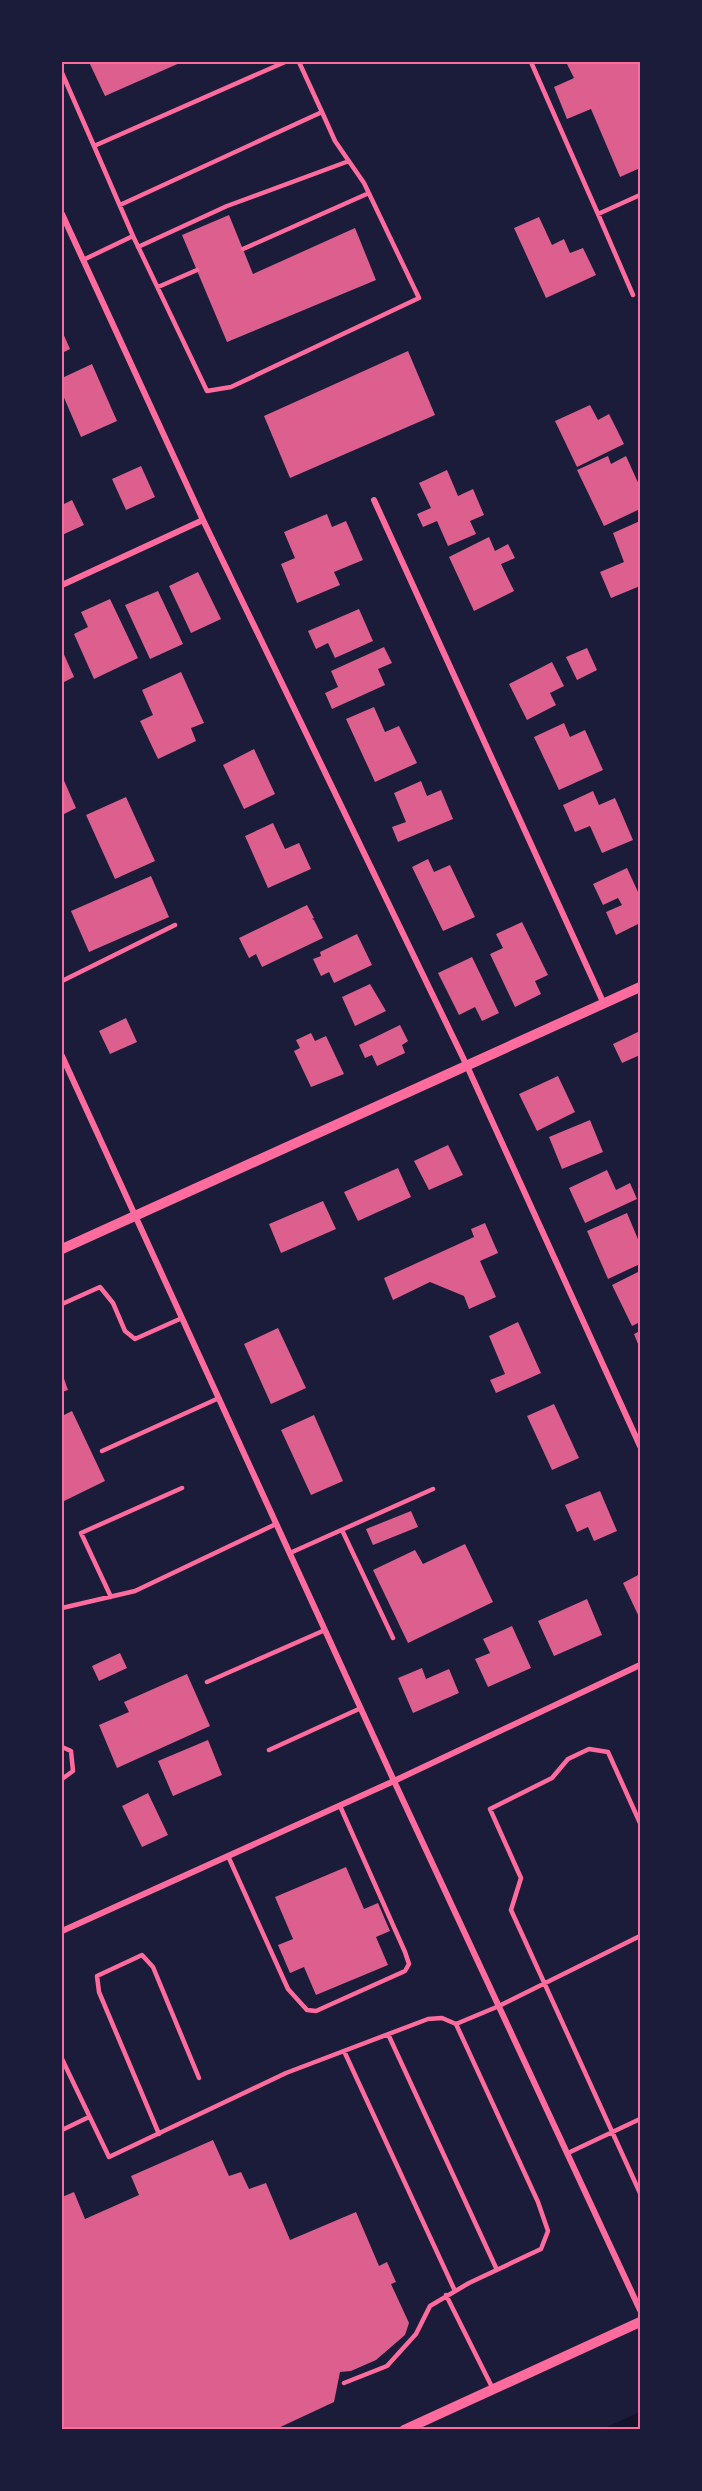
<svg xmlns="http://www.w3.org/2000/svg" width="702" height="2491" font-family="Georgia,serif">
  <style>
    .water { fill: #12122b }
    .building { fill: #dd5f8e }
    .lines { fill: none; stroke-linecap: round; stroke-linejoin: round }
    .service { stroke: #ff6b9d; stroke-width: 4.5 }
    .minor { stroke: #ff6b9d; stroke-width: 6 }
    .tertiary { stroke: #ff6b9d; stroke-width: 10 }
    .neatline { fill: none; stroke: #ff6b9d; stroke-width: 2 }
  </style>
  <rect width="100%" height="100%" fill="#1b1b3a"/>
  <path class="water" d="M 640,2412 L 640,2429 L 602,2429 Z"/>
  <path class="building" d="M 89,62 L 182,62 L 105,96 Z
    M 566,62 L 640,62 L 640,168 L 620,177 L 591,109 L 567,119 L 554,87 L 574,78 Z
    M 229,215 L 253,274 L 355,228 L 376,280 L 227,342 L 182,235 Z
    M 539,217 L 552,245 L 564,239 L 570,253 L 583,248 L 596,275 L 546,298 L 514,228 Z
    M 62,331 L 70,349 L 62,353 Z
    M 408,351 L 435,415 L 290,478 L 264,416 Z
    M 92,364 L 117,421 L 81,437 L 62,393 L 62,378 Z
    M 590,405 L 598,420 L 609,414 L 624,444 L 577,467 L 555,421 Z
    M 608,456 L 611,464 L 626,456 L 640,487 L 640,509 L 604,526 L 577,470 Z
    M 141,466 L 155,497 L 126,510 L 112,479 Z
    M 447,470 L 458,496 L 473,489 L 484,515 L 470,521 L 476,534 L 448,546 L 437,521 L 423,527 L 417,514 L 431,508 L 419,483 Z
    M 72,500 L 84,525 L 62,535 L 62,505 Z
    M 327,514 L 332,527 L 346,521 L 363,560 L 334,572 L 340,585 L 297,603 L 281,564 L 295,558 L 284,532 Z
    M 640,521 L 640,586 L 611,598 L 600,572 L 624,562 L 613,533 Z
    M 489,537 L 495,551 L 508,544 L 515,558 L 501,564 L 514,591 L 474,611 L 449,557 Z
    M 198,572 L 221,619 L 191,633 L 169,586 Z
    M 158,591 L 183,644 L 150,659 L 125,605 Z
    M 110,599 L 138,658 L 94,679 L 74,634 L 88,627 L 81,612 Z
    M 359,609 L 373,641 L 335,658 L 328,643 L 316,649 L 308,631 Z
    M 384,647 L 392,663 L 378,669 L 385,685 L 332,709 L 325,693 L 338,687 L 331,671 Z
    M 587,648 L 597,670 L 577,680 L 566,657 Z
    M 62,650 L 74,677 L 62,683 Z
    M 552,662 L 564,686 L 550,693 L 556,705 L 527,720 L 509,684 Z
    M 181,672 L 204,723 L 191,728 L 196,741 L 158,759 L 140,721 L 153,715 L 142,690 Z
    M 374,707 L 385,732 L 399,726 L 417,763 L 375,782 L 346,719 Z
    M 564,723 L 570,737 L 585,730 L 603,770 L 559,790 L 534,737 Z
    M 254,749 L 275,794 L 244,809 L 223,765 Z
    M 62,776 L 76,808 L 62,815 Z
    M 421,781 L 427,796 L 441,790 L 453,819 L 398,842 L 392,827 L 406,822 L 394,793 Z
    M 593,791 L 599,805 L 615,798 L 633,840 L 602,853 L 590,826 L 575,832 L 563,805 Z
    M 126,797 L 155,861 L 115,879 L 86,815 Z
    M 273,823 L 285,849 L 299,843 L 311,869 L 268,888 L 245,836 Z
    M 428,859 L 434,872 L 450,865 L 475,917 L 443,931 L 412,867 Z
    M 627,868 L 638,892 L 640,891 L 640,923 L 616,935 L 606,912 L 622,905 L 618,898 L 603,905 L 593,884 Z
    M 151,876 L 169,917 L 89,952 L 71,911 Z
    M 307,905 L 314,918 L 312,919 L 314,920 L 323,938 L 262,967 L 256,954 L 249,958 L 239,938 Z
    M 522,922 L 548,975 L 535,981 L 541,994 L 515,1007 L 490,954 L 503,948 L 496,934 Z
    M 357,934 L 372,965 L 334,983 L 329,972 L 321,976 L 313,959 L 321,956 L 320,952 Z
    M 472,957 L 499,1013 L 482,1021 L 475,1007 L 459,1015 L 438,973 Z
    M 370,984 L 386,1011 L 355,1026 L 342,997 Z
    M 126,1018 L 137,1042 L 110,1054 L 99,1031 Z
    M 400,1025 L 408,1041 L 402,1045 L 405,1053 L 377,1066 L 372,1055 L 365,1058 L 359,1045 Z
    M 640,1031 L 640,1055 L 622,1063 L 613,1044 Z
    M 311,1033 L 315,1041 L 326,1036 L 344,1074 L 311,1087 L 294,1051 L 300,1048 L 296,1040 Z
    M 558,1076 L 575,1112 L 537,1131 L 519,1094 Z
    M 590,1120 L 603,1152 L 562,1169 L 549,1137 Z
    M 448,1145 L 463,1175 L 429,1190 L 414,1161 Z
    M 398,1168 L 411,1197 L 358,1221 L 344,1192 Z
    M 607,1170 L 616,1190 L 630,1183 L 637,1199 L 585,1223 L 569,1188 Z
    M 323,1201 L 336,1229 L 281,1253 L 269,1224 Z
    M 627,1213 L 640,1244 L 640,1264 L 608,1279 L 587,1231 Z
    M 485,1223 L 498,1253 L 480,1261 L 496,1297 L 469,1309 L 464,1296 L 430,1282 L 393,1300 L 384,1278 L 474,1237 L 471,1229 Z
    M 640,1271 L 640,1322 L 632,1326 L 612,1285 Z
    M 518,1322 L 541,1373 L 496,1393 L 490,1380 L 505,1374 L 489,1336 Z
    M 278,1328 L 306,1388 L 271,1404 L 244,1344 Z
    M 640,1331 L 640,1349 L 634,1334 Z
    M 62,1373 L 68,1390 L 62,1392 Z
    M 554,1404 L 579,1458 L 552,1470 L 527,1416 Z
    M 72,1411 L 105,1481 L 62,1502 L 62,1416 Z
    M 314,1415 L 343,1481 L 311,1495 L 281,1430 Z
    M 600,1491 L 617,1531 L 594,1541 L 588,1527 L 577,1532 L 565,1505 Z
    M 411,1511 L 418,1527 L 373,1545 L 366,1529 Z
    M 465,1544 L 493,1602 L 408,1643 L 373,1570 L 415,1550 L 423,1564 Z
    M 640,1574 L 640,1619 L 623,1583 Z
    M 587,1599 L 602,1635 L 554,1656 L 538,1621 Z
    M 512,1626 L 531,1668 L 488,1687 L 475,1659 L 490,1653 L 483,1639 Z
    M 120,1653 L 127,1668 L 99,1681 L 92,1666 Z
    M 422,1668 L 426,1679 L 449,1669 L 459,1693 L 413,1713 L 398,1678 Z
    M 187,1674 L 210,1726 L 117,1768 L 99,1725 L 129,1712 L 124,1702 Z
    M 208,1740 L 222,1775 L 173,1796 L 158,1761 Z
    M 148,1793 L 168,1835 L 142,1847 L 122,1806 Z
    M 346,1867 L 364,1909 L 378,1903 L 390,1931 L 376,1937 L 388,1965 L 316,1995 L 304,1967 L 290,1973 L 278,1945 L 293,1939 L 275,1897 Z
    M 213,2140 L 229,2176 L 241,2172 L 249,2189 L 266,2183 L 290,2240 L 356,2212 L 379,2266 L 387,2262 L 396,2282 L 391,2284 L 409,2323 L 405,2335 L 376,2360 L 351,2371 L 340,2372 L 334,2402 L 274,2430 L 62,2430 L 62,2197 L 74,2192 L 85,2219 L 139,2195 L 131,2176 Z"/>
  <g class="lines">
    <path class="service" d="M 299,62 L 322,112
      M 531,62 L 598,214 L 640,195
      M 62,73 L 94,146
      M 120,205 L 322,112 L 335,141 L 364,183 L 419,298 L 231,387 L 207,391 L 133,236
      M 598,214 L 633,295
      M 138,247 L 227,206 L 349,161
      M 243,249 L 369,193
      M 83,260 L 133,236 L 94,146 L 285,62
      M 158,287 L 197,270
      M 62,981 L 175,925
      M 62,1304 L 100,1287 L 113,1303 L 125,1331 L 135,1339 L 182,1318
      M 102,1451 L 219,1398
      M 342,1530 L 393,1638
      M 290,1553 L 433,1489
      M 111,1597 L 81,1533 L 182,1488
      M 62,1608 L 135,1591 L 276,1524
      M 207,1682 L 325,1630
      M 62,1747 L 71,1751 L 73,1771 L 62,1779
      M 269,1750 L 361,1708
      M 640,1823 L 608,1752 L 589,1749 L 568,1759 L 552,1778 L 490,1809 L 521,1878 L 511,1910 L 640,2193
      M 228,1856 L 288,1989 L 307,2010 L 316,2011 L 405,1971 L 409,1964 L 405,1952 L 340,1806
      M 456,2024 L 499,2006 L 640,1936
      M 388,2034 L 497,2270
      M 344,2051 L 455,2291
      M 62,2059 L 109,2157 L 286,2073 L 428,2019 L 442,2018 L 456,2024 L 538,2202 L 548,2231 L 541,2249 L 469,2283 L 430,2306 L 416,2334 L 387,2366 L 344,2383
      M 62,2130 L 89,2117
      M 159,2134 L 99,1992 L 97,1976 L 142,1955 L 153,1967 L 199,2078
      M 568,2153 L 640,2119
      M 446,2295 L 493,2389"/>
    <path class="minor" d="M 62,214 L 203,520 L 467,1066 L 640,1446
      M 374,500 L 604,1004
      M 62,585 L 203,520
      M 62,1056 L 394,1781 L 640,2310
      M 62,1931 L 394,1781 L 640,1665"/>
    <path class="tertiary" d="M 62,1249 L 640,987
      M 404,2430 L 640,2322"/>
  </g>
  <rect width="702" height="2491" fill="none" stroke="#1b1b3a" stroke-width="126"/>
  <rect x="63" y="63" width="576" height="2365" class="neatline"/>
</svg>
